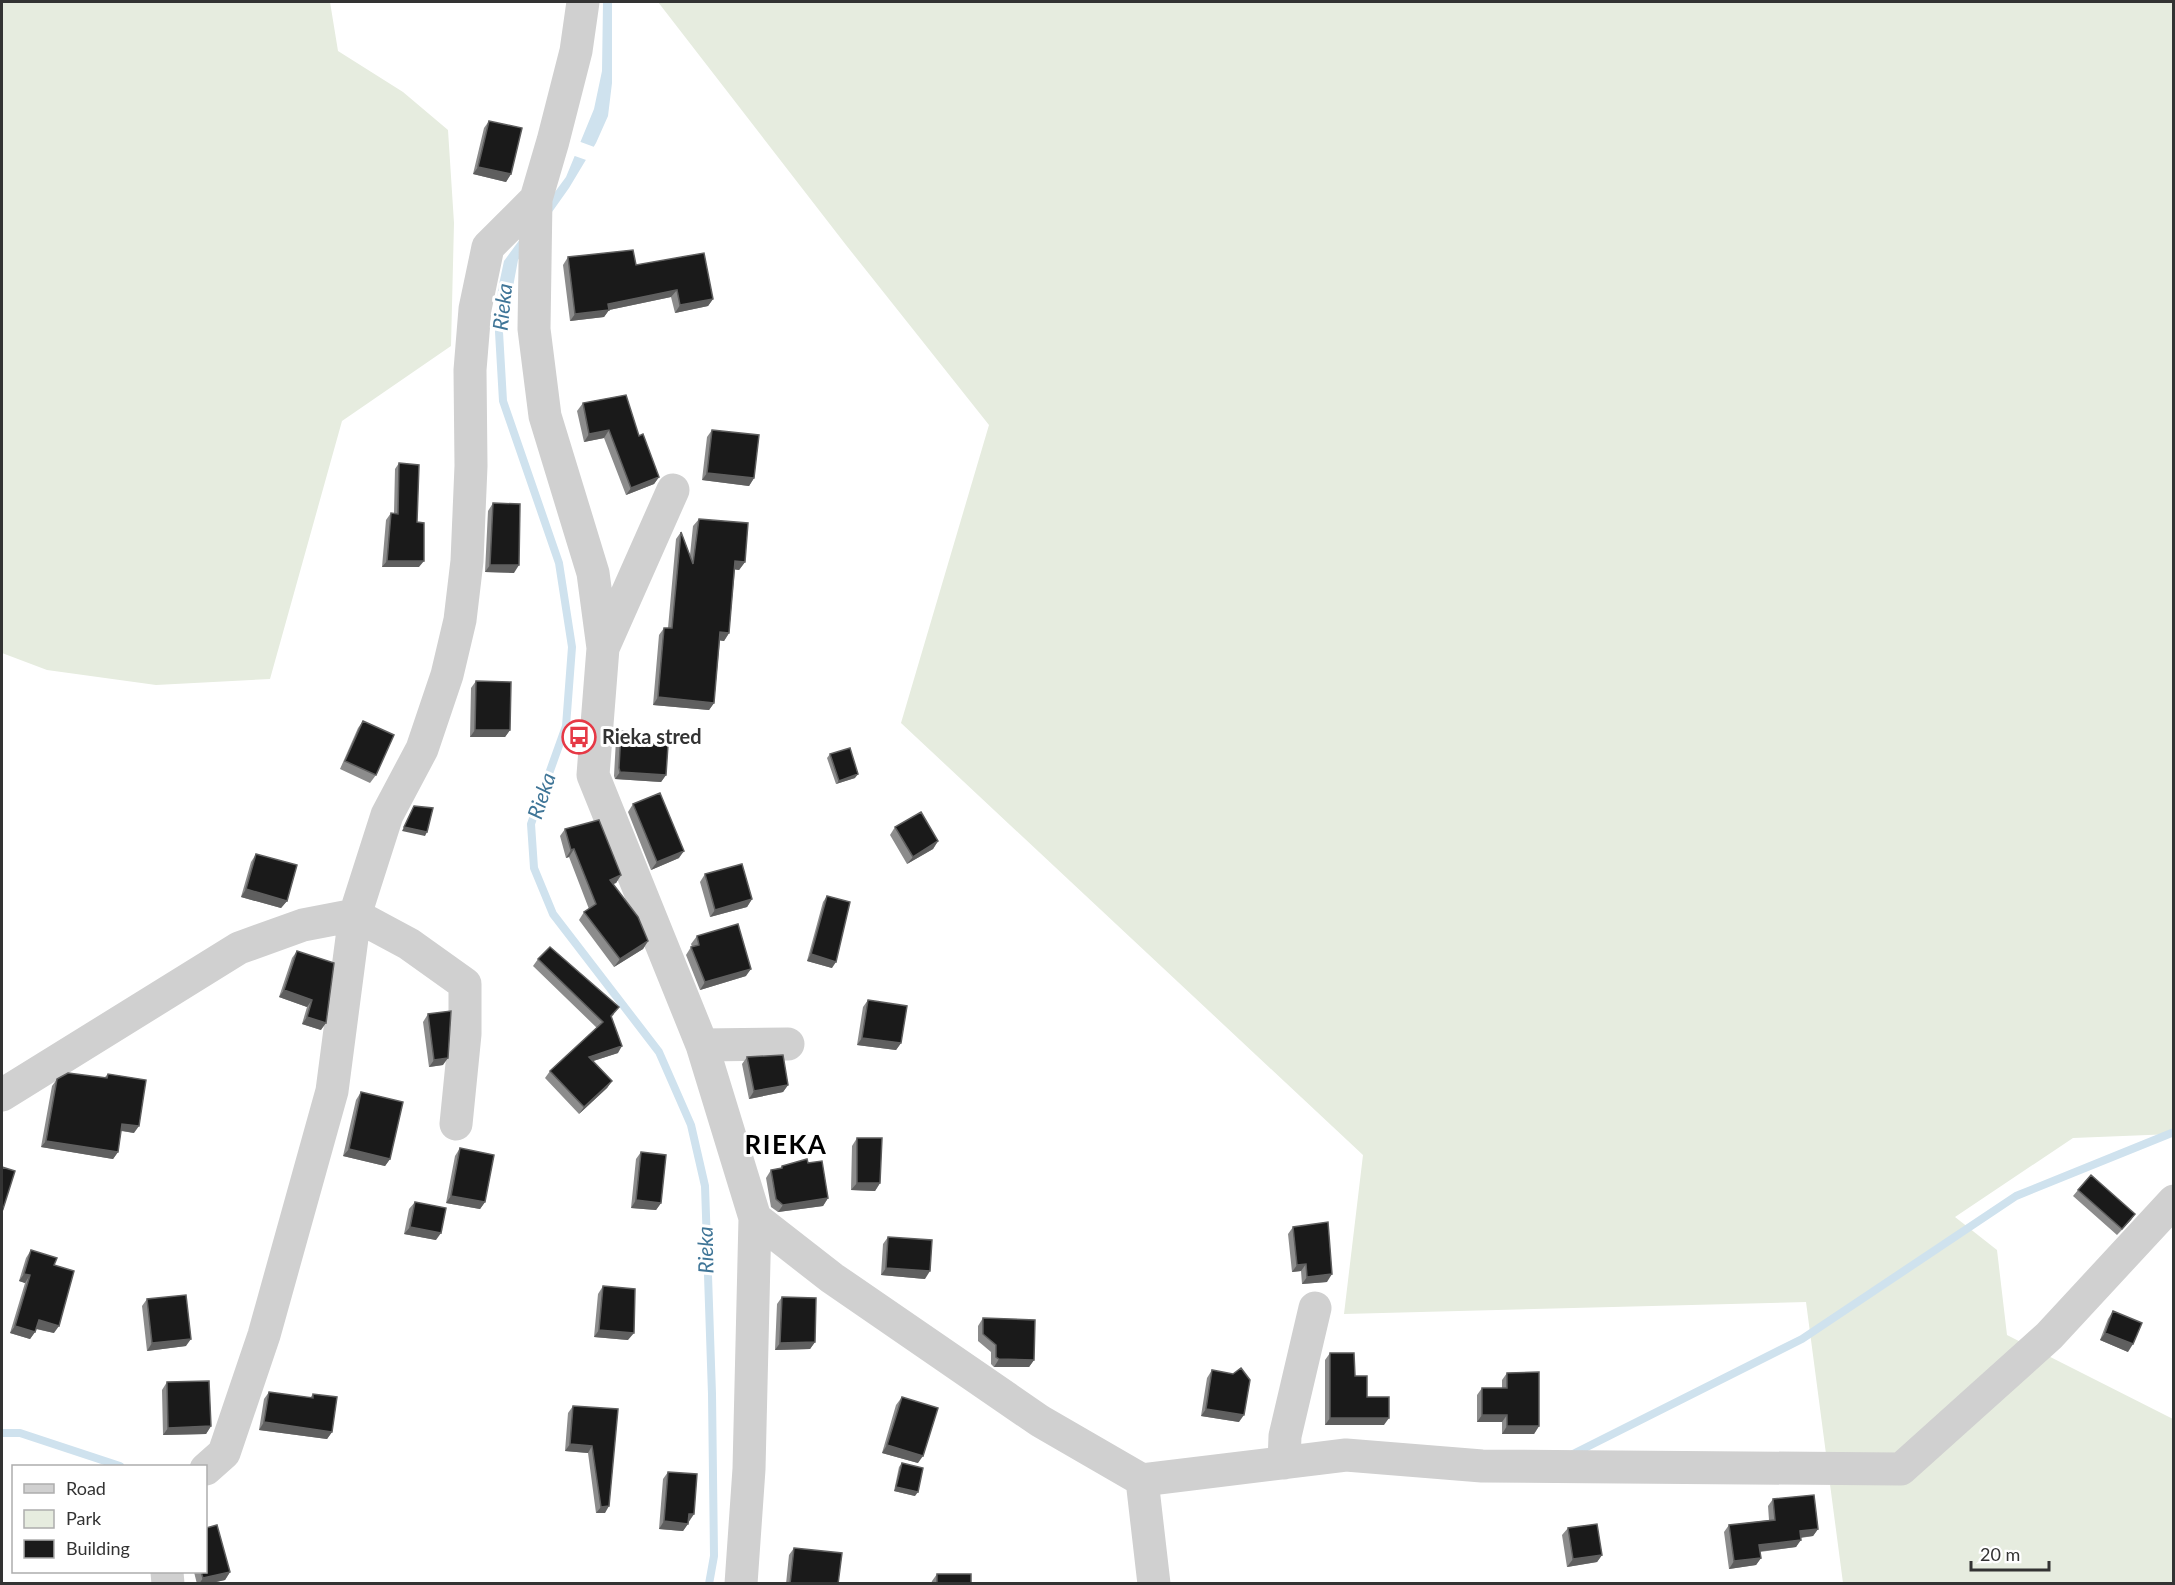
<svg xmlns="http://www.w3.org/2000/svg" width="2175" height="1585" font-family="Lato,sans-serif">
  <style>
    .green { fill: #e6ecdf }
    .water { fill: #cfe2ee }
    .pier { fill: #fff }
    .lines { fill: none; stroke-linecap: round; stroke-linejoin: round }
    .stream { stroke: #cfe2ee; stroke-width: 8 }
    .minor { stroke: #d0d0d0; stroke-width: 33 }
    .wall { fill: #8c8c8c }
    .shaded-wall { fill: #5f5f5f }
    .building { fill: #1a1a1a; stroke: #5f5f5f; stroke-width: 1.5 }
    .labels { text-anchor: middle; stroke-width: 6; stroke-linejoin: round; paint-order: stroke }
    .poi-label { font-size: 20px; font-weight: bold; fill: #333; stroke: #fff; text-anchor: start }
    .water-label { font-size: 21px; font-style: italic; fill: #3f7597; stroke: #fff }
    .district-label { font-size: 26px; font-weight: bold; letter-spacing: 1.5px; fill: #000; stroke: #fff }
  </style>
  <rect width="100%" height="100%" fill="#fff"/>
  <path class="green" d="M 2,2 L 330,2 L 338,51 L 403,92 L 448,130 L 454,223 L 451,346 L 342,421 L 270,679 L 156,685 L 47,670 L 2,653 Z
    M 658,2 L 2173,2 L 2173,1134 L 2073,1138 L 1955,1217 L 1997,1250 L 2007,1335 L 2173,1419 L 2173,1583 L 1843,1583 L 1806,1302 L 1344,1314 L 1363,1155 L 901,723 L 989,425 L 846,245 Z"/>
  <path class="water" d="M 603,2 L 612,2 L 612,83 L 608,116 L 596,143 L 569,188 L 518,260 L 507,319 L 499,326 L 496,318 L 498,289 L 504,261 L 566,177 L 594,109 L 602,71 Z"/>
  <path class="pier" d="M 578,141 L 597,148 L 589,161 L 572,155 Z"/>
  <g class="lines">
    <path class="stream" d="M 501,316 L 499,332 L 503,401 L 559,563 L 572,647 L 566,726 L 531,824 L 534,868 L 553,914 L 659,1052 L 691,1125 L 705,1186 L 712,1394 L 714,1556 L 709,1584
      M 2,1433 L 20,1433 L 120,1466
      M 1571,1455 L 1802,1339 L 2016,1196 L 2174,1132"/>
    <path class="minor" d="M 583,2 L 576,51 L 553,141 L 536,199 L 534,329 L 545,416 L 593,573 L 603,648 L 593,775 L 702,1045 L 755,1218 L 749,1469 L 741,1584
      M 603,648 L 673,490
      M 702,1045 L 788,1044
      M 2,1095 L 239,948 L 303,925 L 355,915 L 409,944 L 465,984 L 465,1034 L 456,1124
      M 755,1218 L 832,1278 L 1040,1421 L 1142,1480 L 1346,1455 L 1482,1466 L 1901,1469 L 2049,1336 L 2174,1201
      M 1284,1463 L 1285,1436 L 1315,1308
      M 206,1469 L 224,1453 L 264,1335 L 332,1091 L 355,915 L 387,815 L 422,749 L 447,675 L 460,620 L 467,561 L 471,466 L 470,370 L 475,309 L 488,247 L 536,199
      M 1142,1480 L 1154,1584
      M 167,1572 L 168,1584"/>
  </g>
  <path class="wall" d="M 489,121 L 511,174 L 506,182 L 473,174 L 484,128 Z
    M 568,257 L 636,265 L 713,299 L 708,306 L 675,313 L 671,297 L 609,310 L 604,317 L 570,321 L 563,265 Z
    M 583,403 L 639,436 L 659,477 L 654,484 L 626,495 L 604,438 L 584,442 L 577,411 Z
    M 712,430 L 754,478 L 749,486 L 702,480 L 707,437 Z
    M 399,463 L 417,522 L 419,567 L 382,567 L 386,520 L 391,513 L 394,513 L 395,469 Z
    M 493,503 L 514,573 L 485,572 L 488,511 Z
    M 699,519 L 745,562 L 739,570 L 735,569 L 729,633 L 724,641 L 720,640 L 714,703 L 709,710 L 653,705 L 659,635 L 664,628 L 668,628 L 676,539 L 681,532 L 690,555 L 693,526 Z
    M 476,681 L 510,730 L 505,737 L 470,737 L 471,688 Z
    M 363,721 L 376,775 L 370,783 L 340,769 L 358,728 Z
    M 621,731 L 640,743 L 666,775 L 661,782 L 615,779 L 614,776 L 616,739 Z
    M 830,754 L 855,778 L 836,784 L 827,758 Z
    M 633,804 L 679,858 L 651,870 L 628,812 Z
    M 895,827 L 938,841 L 933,849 L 907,864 L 890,835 Z
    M 565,829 L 621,875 L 616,883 L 613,884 L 648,941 L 643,949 L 614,967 L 579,920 L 584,912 L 589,909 L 569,857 L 566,858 L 560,836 Z
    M 256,854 L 287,901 L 281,908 L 241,897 L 251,862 Z
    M 705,874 L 752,899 L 747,907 L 710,917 L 700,882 Z
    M 827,896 L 832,968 L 807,961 L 823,902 Z
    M 697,936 L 746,976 L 700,990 L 686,955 L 691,947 L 692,947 L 691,944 Z
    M 297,951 L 321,1030 L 302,1024 L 307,1007 L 279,997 L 292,958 Z
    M 538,959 L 614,1014 L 611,1018 L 618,1053 L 593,1061 L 612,1081 L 607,1088 L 579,1114 L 545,1078 L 550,1071 L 597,1028 L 533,966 Z
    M 868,1000 L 901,1043 L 896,1050 L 857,1045 L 863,1007 Z
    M 428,1014 L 443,1065 L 429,1067 L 423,1022 Z
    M 747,1057 L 788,1085 L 783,1092 L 749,1099 L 742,1064 Z
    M 108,1074 L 134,1133 L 121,1131 L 118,1152 L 113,1159 L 41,1147 L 52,1086 L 57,1079 L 105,1077 Z
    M 361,1092 L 390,1159 L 385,1166 L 343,1156 L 356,1100 Z
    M 857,1138 L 880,1183 L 875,1191 L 851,1190 L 852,1146 Z
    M 460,1148 L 485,1202 L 480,1209 L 446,1203 L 455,1156 Z
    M 641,1152 L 661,1203 L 656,1210 L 631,1208 L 636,1159 Z
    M 808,1163 L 828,1198 L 823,1206 L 778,1212 L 771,1207 L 766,1178 L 771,1170 L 781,1168 L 782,1166 Z
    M 2078,1190 L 2135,1214 L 2117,1235 L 2073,1196 Z
    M 415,1202 L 436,1240 L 404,1234 L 409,1209 Z
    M 1293,1227 L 1327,1282 L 1302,1284 L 1301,1271 L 1292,1272 L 1288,1234 Z
    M 888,1237 L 925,1279 L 881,1275 L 883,1244 Z
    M 31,1250 L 54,1265 L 54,1333 L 36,1329 L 35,1332 L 30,1339 L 10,1333 L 25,1283 L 19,1281 L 26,1258 Z
    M 603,1286 L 628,1340 L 594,1337 L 598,1294 Z
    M 782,1297 L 815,1342 L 810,1349 L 775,1350 L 777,1304 Z
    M 147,1299 L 186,1346 L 147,1351 L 142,1306 Z
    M 2113,1311 L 2128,1352 L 2100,1340 L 2108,1319 Z
    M 983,1318 L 1034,1360 L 1029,1367 L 994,1367 L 991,1364 L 991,1352 L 978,1341 L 978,1326 Z
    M 1330,1353 L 1355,1376 L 1384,1425 L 1325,1425 L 1325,1360 Z
    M 1212,1370 L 1239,1422 L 1201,1416 L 1207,1378 Z
    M 1507,1373 L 1539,1426 L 1534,1434 L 1502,1434 L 1502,1422 L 1477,1422 L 1477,1395 L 1482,1388 L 1502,1388 L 1502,1380 Z
    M 167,1382 L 211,1426 L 206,1434 L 163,1435 L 162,1390 Z
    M 269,1392 L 310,1398 L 313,1394 L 332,1432 L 327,1439 L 259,1430 L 264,1399 Z
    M 902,1397 L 918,1463 L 882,1453 L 896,1405 Z
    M 573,1406 L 618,1409 L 605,1513 L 596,1513 L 588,1453 L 565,1451 L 568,1413 Z
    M 902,1463 L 915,1496 L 894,1491 L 899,1467 Z
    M 668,1472 L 694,1514 L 683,1531 L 659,1529 L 663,1479 Z
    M 1773,1499 L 1818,1529 L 1813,1536 L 1801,1538 L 1796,1547 L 1760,1552 L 1761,1558 L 1756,1565 L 1729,1569 L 1724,1532 L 1729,1525 L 1769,1520 L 1768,1506 Z
    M 1568,1528 L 1602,1555 L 1597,1562 L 1567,1567 L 1562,1535 Z
    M 794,1548 L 838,1584 L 786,1584 L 789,1555 Z
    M 194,1572 L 230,1572 L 225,1580 L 207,1584 L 197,1584 Z
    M 937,1574 L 971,1584 L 931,1584 L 932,1581 Z"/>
  <path class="shaded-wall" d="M 478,167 L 511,174 L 506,182 L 473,174 Z
    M 677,290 L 671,297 L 609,310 L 604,317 L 570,321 L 575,314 L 608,304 Z
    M 713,299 L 708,306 L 675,313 L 680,305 Z
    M 609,430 L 604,438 L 584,442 L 589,434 Z
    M 707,473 L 754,478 L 749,486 L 702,480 Z
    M 659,477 L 654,484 L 626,495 L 631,488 Z
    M 387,561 L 424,561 L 419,567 L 382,567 Z
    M 735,561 L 745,562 L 739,570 L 730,569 Z
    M 490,565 L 519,565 L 514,573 L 485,572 Z
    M 720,632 L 729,633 L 724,641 L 715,640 Z
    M 658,697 L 714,703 L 709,710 L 653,705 Z
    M 475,730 L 510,730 L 505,737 L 470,737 Z
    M 620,772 L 666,775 L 661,782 L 615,779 Z
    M 858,774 L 855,778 L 836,784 L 839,781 Z
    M 404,827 L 427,832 L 425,836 L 402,831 Z
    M 938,841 L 933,849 L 907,864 L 913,857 Z
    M 574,849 L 569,857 L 566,858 L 571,850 Z
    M 684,851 L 679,858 L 651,870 L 657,862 Z
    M 621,875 L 616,883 L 605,887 L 610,880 Z
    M 246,889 L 287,901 L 281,908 L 241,897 Z
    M 752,899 L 747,907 L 710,917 L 715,910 Z
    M 648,941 L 643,949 L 614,967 L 620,959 Z
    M 811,954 L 836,962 L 832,968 L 807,961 Z
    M 751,969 L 746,976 L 700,990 L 705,982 Z
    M 284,990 L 312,1000 L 307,1007 L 279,997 Z
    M 307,1017 L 326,1023 L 321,1030 L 302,1024 Z
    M 862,1038 L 901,1043 L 896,1050 L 857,1045 Z
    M 622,1046 L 618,1053 L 584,1064 L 589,1057 Z
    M 448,1058 L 443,1065 L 429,1067 L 434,1060 Z
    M 612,1081 L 607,1088 L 579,1114 L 584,1107 Z
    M 788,1085 L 783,1092 L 749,1099 L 754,1091 Z
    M 122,1124 L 139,1126 L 134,1133 L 118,1130 Z
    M 46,1141 L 118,1152 L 113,1159 L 41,1147 Z
    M 349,1149 L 390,1159 L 385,1166 L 343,1156 Z
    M 857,1183 L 880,1183 L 875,1191 L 851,1190 Z
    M 451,1196 L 485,1202 L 480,1209 L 446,1203 Z
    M 828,1198 L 823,1206 L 778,1212 L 783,1205 Z
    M 636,1200 L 661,1203 L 656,1210 L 631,1208 Z
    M 2135,1214 L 2131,1220 L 2117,1235 L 2122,1229 Z
    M 410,1227 L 441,1233 L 436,1240 L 404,1234 Z
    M 1306,1264 L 1301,1271 L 1292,1272 L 1297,1265 Z
    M 886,1268 L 930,1271 L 925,1279 L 881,1275 Z
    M 24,1274 L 30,1275 L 25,1283 L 19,1281 Z
    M 1332,1274 L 1327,1282 L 1302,1284 L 1307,1277 Z
    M 39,1320 L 59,1326 L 54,1333 L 33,1328 Z
    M 15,1326 L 35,1332 L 30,1339 L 10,1333 Z
    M 599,1330 L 634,1333 L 628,1340 L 594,1337 Z
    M 2105,1333 L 2133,1344 L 2128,1352 L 2100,1340 Z
    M 191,1339 L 186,1346 L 147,1351 L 152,1343 Z
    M 815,1342 L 810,1349 L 775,1350 L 780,1343 Z
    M 999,1359 L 1034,1360 L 1029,1367 L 994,1367 Z
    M 1206,1409 L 1244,1415 L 1239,1422 L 1201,1416 Z
    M 1482,1415 L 1507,1415 L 1502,1422 L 1477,1422 Z
    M 1330,1418 L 1389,1418 L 1384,1425 L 1325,1425 Z
    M 264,1422 L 332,1432 L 327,1439 L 259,1430 Z
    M 211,1426 L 206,1434 L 163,1435 L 168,1428 Z
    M 1507,1426 L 1539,1426 L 1534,1434 L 1502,1434 Z
    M 570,1444 L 592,1446 L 588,1453 L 565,1451 Z
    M 887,1445 L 923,1456 L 918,1463 L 882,1453 Z
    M 896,1487 L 918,1492 L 915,1496 L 894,1491 Z
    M 609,1506 L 605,1513 L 596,1513 L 601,1507 Z
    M 689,1514 L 694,1514 L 689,1521 Z
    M 664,1521 L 688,1524 L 683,1531 L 659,1529 Z
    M 1818,1529 L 1813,1536 L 1795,1538 L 1800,1531 Z
    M 1801,1540 L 1796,1547 L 1754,1552 L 1759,1545 Z
    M 1602,1555 L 1597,1562 L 1567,1567 L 1573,1559 Z
    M 1761,1558 L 1756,1565 L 1729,1569 L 1734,1561 Z
    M 230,1572 L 225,1580 L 207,1584 L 199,1584 L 203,1578 Z"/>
  <path class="building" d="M 489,121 L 522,128 L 511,174 L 478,167 Z
    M 633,250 L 636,265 L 704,253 L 713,299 L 680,305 L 677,290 L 608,304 L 609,310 L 575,314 L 568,257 Z
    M 626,395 L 639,436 L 643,434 L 659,477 L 631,488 L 609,430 L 589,434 L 583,403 Z
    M 712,430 L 759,435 L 754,478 L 707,473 Z
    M 399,463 L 419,465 L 417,522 L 424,523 L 424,561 L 387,561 L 391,513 L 398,514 Z
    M 493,503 L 520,504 L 519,565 L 490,565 Z
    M 699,519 L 748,523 L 745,562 L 735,561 L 729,633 L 720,632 L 714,703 L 658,697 L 664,628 L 672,628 L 681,532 L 693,564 Z
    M 476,681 L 511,682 L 510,730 L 475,730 Z
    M 363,721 L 394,735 L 376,775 L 345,761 Z
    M 621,731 L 640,733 L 640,743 L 668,745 L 666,775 L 620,772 L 619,768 Z
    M 850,748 L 858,774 L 839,781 L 830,754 Z
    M 660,793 L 684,851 L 657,862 L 633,804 Z
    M 414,806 L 433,808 L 427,832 L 404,827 Z
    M 921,812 L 938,841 L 913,857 L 895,827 Z
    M 599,820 L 621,875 L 610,880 L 638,917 L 648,941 L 620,959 L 584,912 L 596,904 L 574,849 L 571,850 L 565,829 Z
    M 256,854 L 297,865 L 287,901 L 246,889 Z
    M 742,864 L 752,899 L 715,910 L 705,874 Z
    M 827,896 L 850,902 L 836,962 L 811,954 Z
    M 738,924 L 751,969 L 705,982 L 691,947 L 699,945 L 697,936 Z
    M 550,947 L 619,1007 L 611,1016 L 622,1046 L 589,1057 L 612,1081 L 584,1107 L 550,1071 L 603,1022 L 538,959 Z
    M 297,951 L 334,963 L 326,1023 L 307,1017 L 312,1000 L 284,990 Z
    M 868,1000 L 907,1006 L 901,1043 L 862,1038 Z
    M 451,1011 L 448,1058 L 434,1060 L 428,1014 Z
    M 783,1055 L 788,1085 L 754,1091 L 747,1057 Z
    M 68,1073 L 107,1078 L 108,1074 L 146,1080 L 139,1126 L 122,1124 L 118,1152 L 46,1141 L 57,1079 Z
    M 361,1092 L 403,1102 L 390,1159 L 349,1149 Z
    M 857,1138 L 882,1138 L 880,1183 L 857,1183 Z
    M 460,1148 L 494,1155 L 485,1202 L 451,1196 Z
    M 641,1152 L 666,1155 L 661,1203 L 636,1200 Z
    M 807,1159 L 808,1163 L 822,1161 L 828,1198 L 783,1205 L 776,1199 L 771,1170 L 782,1168 L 782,1166 Z
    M 2,1167 L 15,1171 L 3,1209 L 2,1208 Z
    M 2091,1175 L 2135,1214 L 2122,1229 L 2078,1190 Z
    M 415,1202 L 446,1208 L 441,1233 L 410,1227 Z
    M 1328,1222 L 1332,1274 L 1307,1277 L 1306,1264 L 1297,1265 L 1293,1227 Z
    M 888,1237 L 932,1240 L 930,1271 L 886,1268 Z
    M 31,1250 L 57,1258 L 54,1265 L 74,1271 L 59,1326 L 39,1320 L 35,1332 L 15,1326 L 30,1275 L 24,1274 Z
    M 603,1286 L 635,1289 L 634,1333 L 599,1330 Z
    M 186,1295 L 191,1339 L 152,1343 L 147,1299 Z
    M 782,1297 L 816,1298 L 815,1342 L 780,1343 Z
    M 2113,1311 L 2142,1323 L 2133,1344 L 2105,1333 Z
    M 983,1318 L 1035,1320 L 1034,1360 L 999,1359 L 996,1357 L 996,1345 L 983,1334 Z
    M 1330,1353 L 1354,1353 L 1355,1376 L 1367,1376 L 1367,1397 L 1389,1397 L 1389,1418 L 1330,1418 Z
    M 1241,1368 L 1250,1380 L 1244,1415 L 1206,1409 L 1212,1370 L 1233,1374 Z
    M 1539,1372 L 1539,1426 L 1507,1426 L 1507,1415 L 1482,1415 L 1482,1388 L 1507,1388 L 1507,1373 Z
    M 209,1381 L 211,1426 L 168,1428 L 167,1382 Z
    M 269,1392 L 313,1398 L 313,1394 L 337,1397 L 332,1432 L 264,1422 Z
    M 902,1397 L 938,1408 L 923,1456 L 887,1445 Z
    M 573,1406 L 618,1409 L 609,1506 L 601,1507 L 592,1446 L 570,1444 Z
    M 902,1463 L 923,1468 L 918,1492 L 896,1487 Z
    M 668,1472 L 697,1474 L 694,1514 L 689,1514 L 688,1524 L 664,1521 Z
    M 1814,1495 L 1818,1529 L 1800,1531 L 1801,1540 L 1759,1545 L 1761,1558 L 1734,1561 L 1729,1525 L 1775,1520 L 1773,1499 Z
    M 1597,1524 L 1602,1555 L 1573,1559 L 1568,1528 Z
    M 217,1525 L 230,1572 L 203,1578 L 201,1572 L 206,1572 L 206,1528 Z
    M 794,1548 L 842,1553 L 838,1584 L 790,1584 Z
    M 937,1574 L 971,1574 L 971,1584 L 937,1584 Z"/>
  <defs>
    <symbol id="bus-ring" viewBox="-11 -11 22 22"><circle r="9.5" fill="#fff" stroke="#e63946" stroke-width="1.5"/><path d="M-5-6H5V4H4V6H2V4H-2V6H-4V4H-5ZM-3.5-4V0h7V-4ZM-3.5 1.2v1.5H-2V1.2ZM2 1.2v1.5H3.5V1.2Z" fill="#e63946"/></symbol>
  </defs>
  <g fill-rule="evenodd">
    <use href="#bus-ring" x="560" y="718" width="38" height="38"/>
  </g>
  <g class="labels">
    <g class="poi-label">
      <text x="602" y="744">Rieka stred</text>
    </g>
    <g class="water-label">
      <text transform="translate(503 307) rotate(-84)" y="7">Rieka</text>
      <text transform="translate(542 796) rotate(-72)" y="7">Rieka</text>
      <text transform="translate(706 1250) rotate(-91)" y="7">Rieka</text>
    </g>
    <g class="district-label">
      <text x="786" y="1154">RIEKA</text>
    </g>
  </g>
  <rect width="2175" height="1585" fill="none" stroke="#333333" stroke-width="6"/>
  <rect x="12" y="1465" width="195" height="108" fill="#ffffff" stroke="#adadad" stroke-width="1.5"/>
  <rect x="24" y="1484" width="30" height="9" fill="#d0d0d0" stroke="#adadad" stroke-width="1.5"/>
  <text x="66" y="1495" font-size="18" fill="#333333">Road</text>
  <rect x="24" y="1510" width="30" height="18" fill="#e6ecdf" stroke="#adadad" stroke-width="1.5"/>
  <text x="66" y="1525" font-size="18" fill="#333333">Park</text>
  <rect x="24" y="1540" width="30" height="18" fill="#1a1a1a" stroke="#adadad" stroke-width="1.5"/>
  <text x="66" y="1555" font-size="18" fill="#333333">Building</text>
  <path d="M1971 1561v9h78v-9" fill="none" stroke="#333333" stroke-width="3"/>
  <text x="1980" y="1561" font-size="18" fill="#333333" stroke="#ffffff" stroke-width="4.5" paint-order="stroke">20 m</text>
</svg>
